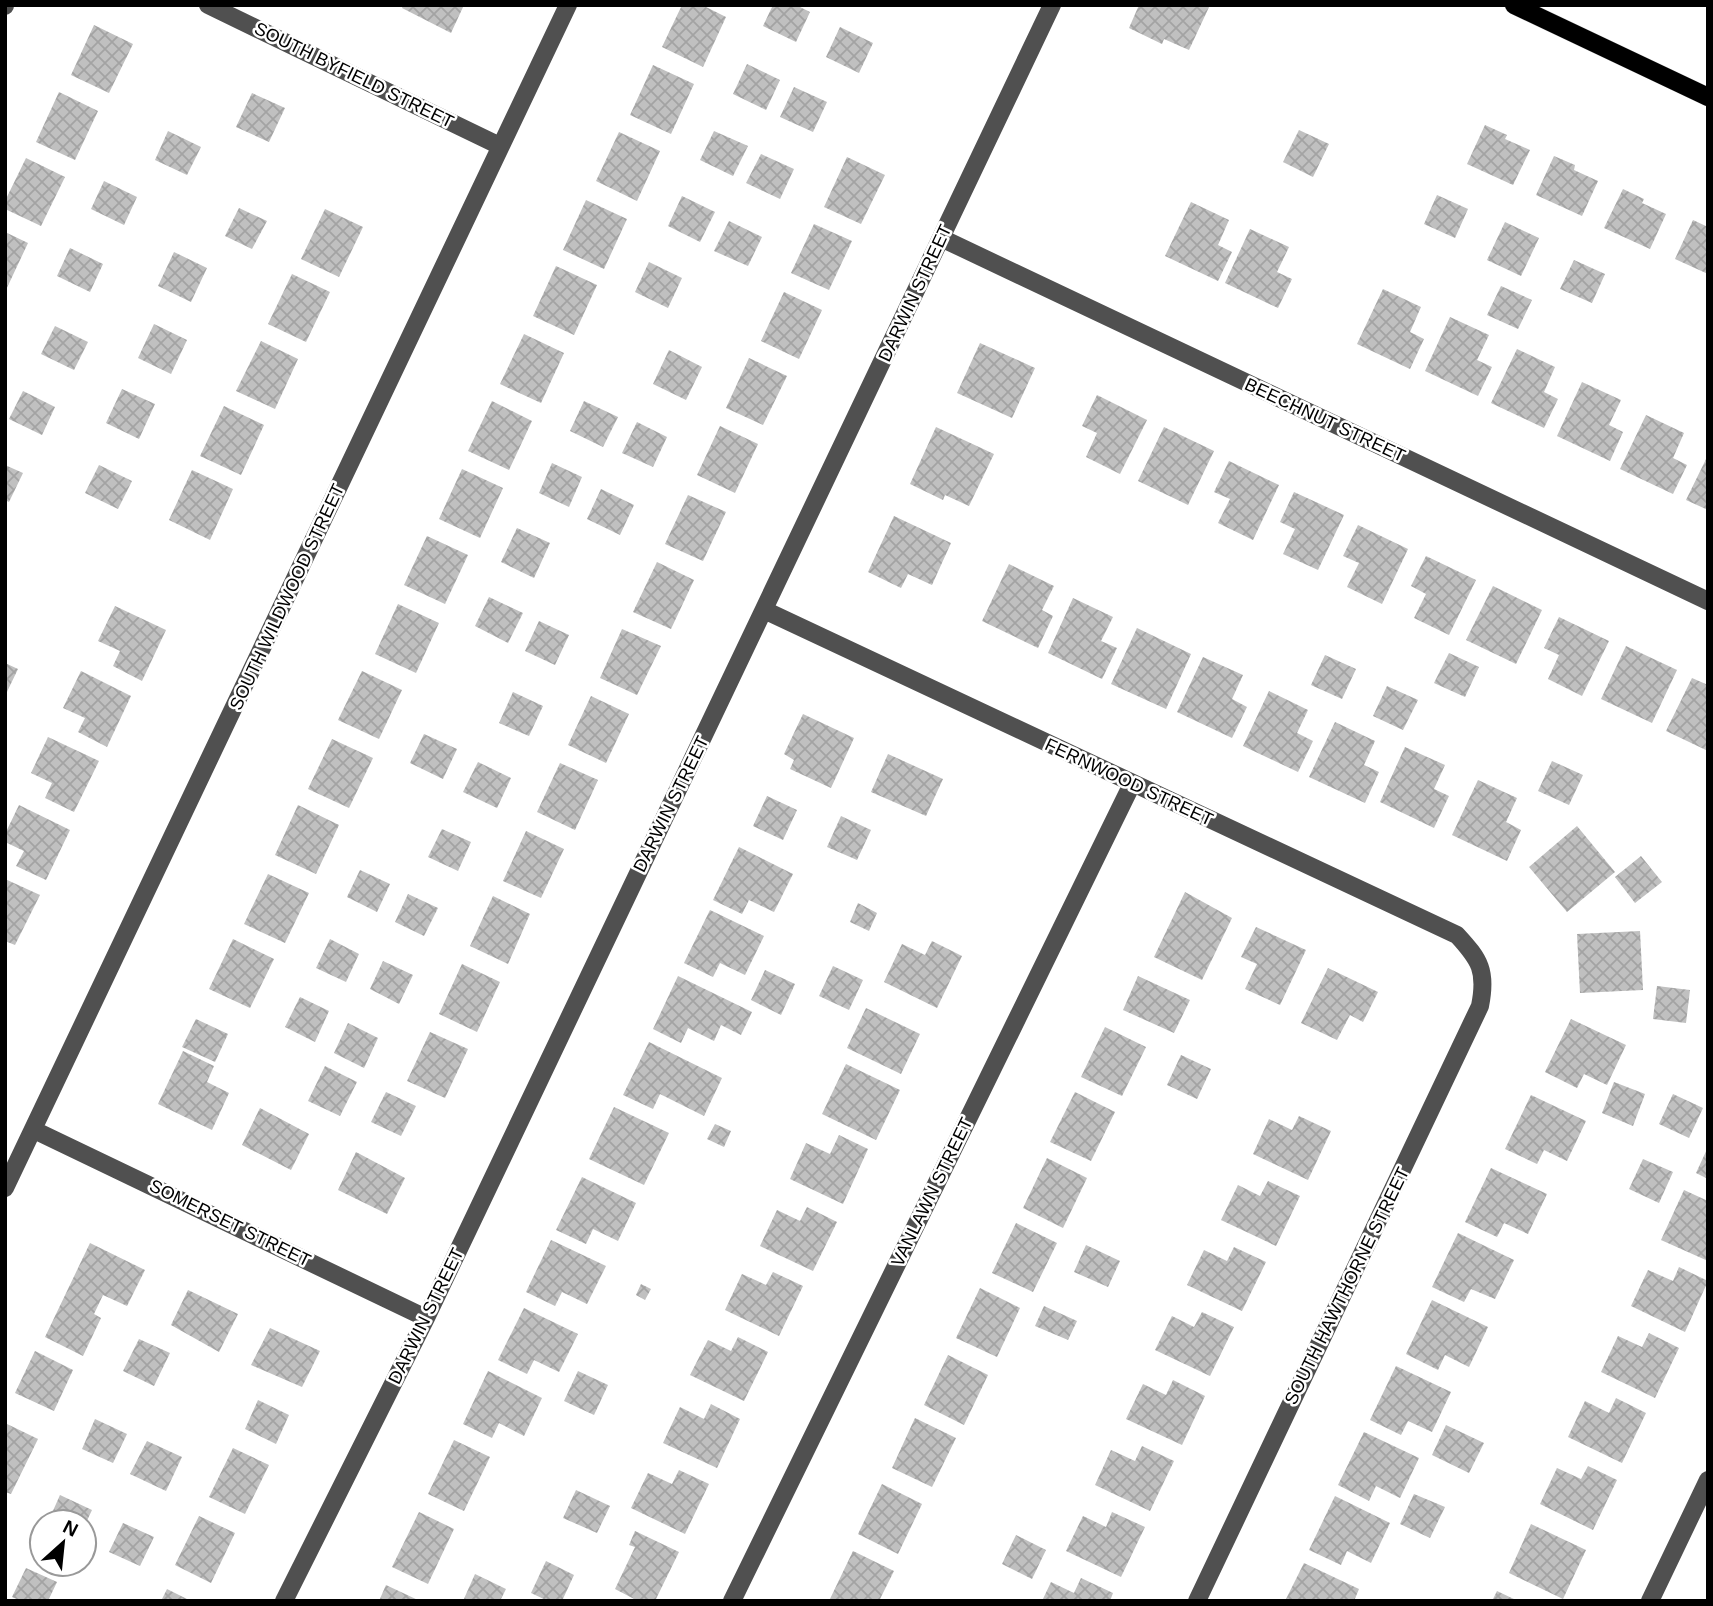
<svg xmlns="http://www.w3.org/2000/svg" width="1713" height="1606" font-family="Helvetica,sans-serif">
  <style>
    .building { fill: url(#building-cross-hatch) }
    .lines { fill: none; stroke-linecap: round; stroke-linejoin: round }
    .major-casing { stroke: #dbdbdb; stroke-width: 19 }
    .minor { stroke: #505050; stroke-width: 18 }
    .major { stroke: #000; stroke-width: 18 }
    .labels { text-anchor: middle; stroke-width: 5; stroke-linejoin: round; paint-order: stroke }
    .street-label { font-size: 18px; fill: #000; stroke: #fff }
  </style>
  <defs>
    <pattern id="building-cross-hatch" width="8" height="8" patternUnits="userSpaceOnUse" patternTransform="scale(1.75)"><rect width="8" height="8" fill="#c0c0c0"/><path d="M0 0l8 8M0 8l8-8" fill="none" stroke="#a3a3a3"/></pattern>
  </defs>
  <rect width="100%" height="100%" fill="#fff"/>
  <path class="building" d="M 403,5 L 464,5 L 451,33 L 402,8 Z
    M 682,5 L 702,5 L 726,17 L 703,67 L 662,47 Z
    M 773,5 L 796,5 L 810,12 L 796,42 L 763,26 Z
    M 1139,5 L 1210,5 L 1189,50 L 1164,39 L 1162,44 L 1129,28 Z
    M 94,25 L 133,44 L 109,93 L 71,75 Z
    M 840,27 L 873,43 L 859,73 L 826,57 Z
    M 747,64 L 780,80 L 766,110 L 733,94 Z
    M 653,65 L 694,84 L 671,134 L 630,115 Z
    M 794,87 L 827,102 L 813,132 L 780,117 Z
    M 59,92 L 98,111 L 75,160 L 36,142 Z
    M 252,93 L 285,108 L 269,142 L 236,127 Z
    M 1485,125 L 1507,135 L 1505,139 L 1530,150 L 1513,185 L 1467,164 Z
    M 1299,130 L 1329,144 L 1313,177 L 1283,162 Z
    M 168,131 L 201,147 L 187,175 L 155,160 Z
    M 714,131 L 748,146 L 733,176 L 700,160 Z
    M 619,132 L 660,151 L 637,201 L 596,181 Z
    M 761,154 L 794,169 L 780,199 L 746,183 Z
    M 1554,156 L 1575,165 L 1574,170 L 1598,181 L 1582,216 L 1536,195 Z
    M 847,157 L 885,175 L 861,224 L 824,207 Z
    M 26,158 L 65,177 L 41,226 L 5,209 L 5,201 Z
    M 104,181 L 137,197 L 124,225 L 91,209 Z
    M 1623,189 L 1644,199 L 1642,203 L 1666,214 L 1650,249 L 1604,228 Z
    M 1437,195 L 1468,209 L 1455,238 L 1424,224 Z
    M 682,196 L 715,212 L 700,242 L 668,226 Z
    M 586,200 L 627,219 L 604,269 L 563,250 Z
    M 1191,202 L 1229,220 L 1218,245 L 1232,252 L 1218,281 L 1165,256 Z
    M 239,208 L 267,221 L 252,249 L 225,236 Z
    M 325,209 L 363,227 L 339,277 L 301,259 Z
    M 1693,220 L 1708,227 L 1708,274 L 1675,259 Z
    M 729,221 L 762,237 L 748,266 L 714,251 Z
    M 1505,222 L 1539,238 L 1521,276 L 1487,260 Z
    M 814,224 L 852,241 L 829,290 L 791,273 Z
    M 1250,229 L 1289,247 L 1277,272 L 1292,279 L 1278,308 L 1225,283 Z
    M 5,232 L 28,243 L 5,292 Z
    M 70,248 L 103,264 L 90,292 L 57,276 Z
    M 174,252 L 207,268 L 191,302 L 158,286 Z
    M 1574,260 L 1605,274 L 1592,303 L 1560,289 Z
    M 649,262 L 682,278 L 668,308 L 635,292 Z
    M 556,266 L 597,285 L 574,335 L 533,316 Z
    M 292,274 L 330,292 L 306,342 L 268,324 Z
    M 1501,286 L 1532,300 L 1518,329 L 1487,315 Z
    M 1383,289 L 1421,307 L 1410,332 L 1424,339 L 1410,369 L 1357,344 Z
    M 784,292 L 822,310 L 799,359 L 761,341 Z
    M 1450,317 L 1489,335 L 1477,360 L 1492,367 L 1478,396 L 1425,371 Z
    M 154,324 L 187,340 L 171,374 L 138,358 Z
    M 55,326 L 88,342 L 74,370 L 41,354 Z
    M 524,334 L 564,353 L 541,403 L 500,384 Z
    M 261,341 L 298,359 L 275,409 L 236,391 Z
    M 980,343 L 1035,368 L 1012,418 L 957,393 Z
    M 1517,349 L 1555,367 L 1544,392 L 1558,399 L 1544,428 L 1491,403 Z
    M 669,350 L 702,367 L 686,400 L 653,384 Z
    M 749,358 L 787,376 L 763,425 L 726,408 Z
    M 1582,382 L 1621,400 L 1609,425 L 1623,432 L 1610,461 L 1557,436 Z
    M 122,389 L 155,404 L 139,439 L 106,423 Z
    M 23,391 L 55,407 L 42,435 L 9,419 Z
    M 1097,395 L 1147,420 L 1120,474 L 1086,457 L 1097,433 L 1082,426 Z
    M 492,401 L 532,421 L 509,470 L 468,451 Z
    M 584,401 L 618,417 L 603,447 L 570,431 Z
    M 224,406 L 264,425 L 241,475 L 200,456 Z
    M 1646,415 L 1684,433 L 1673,458 L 1687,465 L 1673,494 L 1620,469 Z
    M 637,422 L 667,437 L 653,467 L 622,453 Z
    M 720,426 L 758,444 L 735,493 L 697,475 Z
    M 936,427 L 994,454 L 969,506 L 945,495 L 943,500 L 910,484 Z
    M 1164,427 L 1214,451 L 1188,505 L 1138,481 Z
    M 1708,455 L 1708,510 L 1686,500 Z
    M 1229,461 L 1279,485 L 1253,540 L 1218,523 L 1230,499 L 1214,492 Z
    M 552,463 L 582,477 L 569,507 L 539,493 Z
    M 5,465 L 23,473 L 9,502 L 5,500 Z
    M 99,465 L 132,481 L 118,509 L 85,493 Z
    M 462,469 L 503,488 L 480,538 L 439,519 Z
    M 192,470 L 233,489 L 210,540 L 169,520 Z
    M 601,489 L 634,505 L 620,535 L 587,519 Z
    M 1294,492 L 1344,515 L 1318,570 L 1283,554 L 1295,529 L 1280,522 Z
    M 688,495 L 726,512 L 703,561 L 665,544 Z
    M 894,516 L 951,543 L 932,585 L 908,574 L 901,588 L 868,572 Z
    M 1358,525 L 1408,549 L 1382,604 L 1347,587 L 1359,563 L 1343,556 Z
    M 517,528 L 550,543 L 534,578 L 501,562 Z
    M 427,536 L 468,555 L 445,604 L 404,585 Z
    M 1426,556 L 1476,580 L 1449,635 L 1414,618 L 1426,594 L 1411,586 Z
    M 657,562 L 694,580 L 671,629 L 633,612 Z
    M 1009,564 L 1054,586 L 1042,610 L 1053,616 L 1038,648 L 982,621 Z
    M 1493,586 L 1542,610 L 1516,664 L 1466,640 Z
    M 489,597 L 523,613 L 508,643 L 475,626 Z
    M 1073,598 L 1113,617 L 1101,641 L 1117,648 L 1102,679 L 1048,653 Z
    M 398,604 L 439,623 L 416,673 L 375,654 Z
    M 115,606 L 166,630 L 142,681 L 113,666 L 120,651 L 98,641 Z
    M 1559,617 L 1609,641 L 1582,696 L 1548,679 L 1559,655 L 1544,648 Z
    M 539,621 L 569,635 L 555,665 L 525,651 Z
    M 1137,628 L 1191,654 L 1166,709 L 1111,684 Z
    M 622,629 L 661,646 L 637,695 L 600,678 Z
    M 1626,646 L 1677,670 L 1652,723 L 1601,699 Z
    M 1449,653 L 1479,667 L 1465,697 L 1434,683 Z
    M 1325,655 L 1356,669 L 1342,699 L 1311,685 Z
    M 1203,657 L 1243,675 L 1232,699 L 1247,707 L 1232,738 L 1177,712 Z
    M 5,663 L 18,669 L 5,696 Z
    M 81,671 L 131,696 L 107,747 L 78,732 L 85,718 L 63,708 Z
    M 362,671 L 402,690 L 379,739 L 338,720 Z
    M 1692,678 L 1708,685 L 1708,751 L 1666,731 Z
    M 1387,686 L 1418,700 L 1403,730 L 1373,716 Z
    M 1269,691 L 1308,710 L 1297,733 L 1313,741 L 1298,772 L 1243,746 Z
    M 513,692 L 543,706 L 529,736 L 499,723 Z
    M 591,696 L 629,714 L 606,763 L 568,745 Z
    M 803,714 L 854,738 L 831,788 L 790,769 L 794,760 L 784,754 Z
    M 1335,722 L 1375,741 L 1364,765 L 1379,772 L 1365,803 L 1309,777 Z
    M 424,734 L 457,749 L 443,779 L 410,763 Z
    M 48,737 L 99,761 L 74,812 L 45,798 L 52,783 L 31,773 Z
    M 332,739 L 373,758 L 349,808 L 308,789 Z
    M 1405,747 L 1445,765 L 1434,789 L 1449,796 L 1434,828 L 1380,802 Z
    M 888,754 L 943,779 L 926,816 L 871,792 Z
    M 1552,761 L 1583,775 L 1569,805 L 1538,791 Z
    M 478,762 L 511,778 L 497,808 L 463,792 Z
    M 560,763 L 598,780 L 575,830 L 537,812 Z
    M 1478,780 L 1517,798 L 1506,822 L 1521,830 L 1507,861 L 1452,835 Z
    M 767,796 L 797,810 L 783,840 L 753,826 Z
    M 19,805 L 70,830 L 46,880 L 16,866 L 24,851 L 5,842 L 5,834 Z
    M 298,805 L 339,825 L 316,874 L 275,855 Z
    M 841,816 L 871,830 L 857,860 L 827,847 Z
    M 1577,826 L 1615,872 L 1567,912 L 1529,867 Z
    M 442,829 L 471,842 L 458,871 L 428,857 Z
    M 526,831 L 564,849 L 541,898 L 503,881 Z
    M 739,847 L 793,874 L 774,912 L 749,900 L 742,914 L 713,900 Z
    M 1641,856 L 1662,882 L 1635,903 L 1615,877 Z
    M 360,870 L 390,884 L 377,912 L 347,897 Z
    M 268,874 L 309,893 L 285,943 L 244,924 Z
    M 5,879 L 40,895 L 15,945 L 5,941 Z
    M 1185,892 L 1232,918 L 1202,980 L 1154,957 Z
    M 408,894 L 438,908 L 424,936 L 395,922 Z
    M 493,896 L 530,914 L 508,964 L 470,946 Z
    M 858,903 L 877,913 L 869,931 L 850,922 Z
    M 710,910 L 764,936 L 745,975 L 720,963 L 713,977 L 684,963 Z
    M 1256,927 L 1306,950 L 1280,1005 L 1245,989 L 1257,964 L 1241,957 Z
    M 1640,931 L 1643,990 L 1580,993 L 1577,934 Z
    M 233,939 L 274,959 L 250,1008 L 209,989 Z
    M 330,939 L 359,954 L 346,982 L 316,968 Z
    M 932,941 L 962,956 L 937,1008 L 884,982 L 902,944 L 925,955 Z
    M 383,961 L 413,975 L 399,1004 L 370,989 Z
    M 462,964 L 500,982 L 477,1032 L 439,1014 Z
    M 833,966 L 863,980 L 849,1010 L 819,996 Z
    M 1328,968 L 1378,992 L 1363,1022 L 1350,1015 L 1337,1040 L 1301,1023 Z
    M 765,970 L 795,984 L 781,1015 L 751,1000 Z
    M 678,976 L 752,1012 L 741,1035 L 721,1025 L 714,1041 L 688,1028 L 681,1043 L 653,1029 Z
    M 1138,976 L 1190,1000 L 1174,1033 L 1123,1010 Z
    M 1657,986 L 1690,990 L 1686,1023 L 1653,1019 Z
    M 300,997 L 329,1011 L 315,1042 L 285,1027 Z
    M 866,1008 L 920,1034 L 901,1074 L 847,1048 Z
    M 196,1019 L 228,1034 L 215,1062 L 182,1047 Z
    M 1571,1019 L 1626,1045 L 1607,1085 L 1584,1074 L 1577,1088 L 1545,1072 Z
    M 348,1023 L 378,1038 L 364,1068 L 334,1053 Z
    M 1105,1027 L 1146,1047 L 1122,1096 L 1081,1077 Z
    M 430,1032 L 468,1049 L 445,1098 L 407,1081 Z
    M 649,1042 L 722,1078 L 704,1116 L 660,1094 L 653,1109 L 623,1095 Z
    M 183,1051 L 214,1066 L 207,1082 L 229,1093 L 212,1130 L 158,1104 Z
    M 1181,1055 L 1211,1069 L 1197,1099 L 1167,1085 Z
    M 846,1064 L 900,1090 L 876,1140 L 822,1114 Z
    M 325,1066 L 357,1082 L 340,1116 L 308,1101 Z
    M 1614,1082 L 1645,1094 L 1633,1126 L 1602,1113 Z
    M 386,1092 L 416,1106 L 401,1136 L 371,1122 Z
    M 1075,1092 L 1115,1112 L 1091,1161 L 1050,1142 Z
    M 1673,1094 L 1703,1108 L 1689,1138 L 1659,1124 Z
    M 1531,1095 L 1586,1121 L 1567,1161 L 1544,1150 L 1537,1164 L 1505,1149 Z
    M 614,1107 L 669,1133 L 644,1185 L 589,1159 Z
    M 260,1108 L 309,1134 L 291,1170 L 242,1145 Z
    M 1299,1116 L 1331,1131 L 1308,1180 L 1253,1154 L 1269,1119 L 1292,1130 Z
    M 715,1124 L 731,1131 L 724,1147 L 707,1139 Z
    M 839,1135 L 868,1149 L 843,1204 L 790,1179 L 806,1143 L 830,1154 Z
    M 1708,1147 L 1708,1179 L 1696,1173 Z
    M 356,1152 L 405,1178 L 387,1214 L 338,1190 Z
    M 1047,1158 L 1087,1178 L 1063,1228 L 1023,1208 Z
    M 1643,1159 L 1673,1172 L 1659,1203 L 1629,1189 Z
    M 1491,1168 L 1547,1194 L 1528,1234 L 1504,1223 L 1497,1237 L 1465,1222 Z
    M 582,1177 L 636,1203 L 618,1241 L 593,1229 L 586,1244 L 556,1230 Z
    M 1268,1181 L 1300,1196 L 1276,1246 L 1221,1220 L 1238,1185 L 1260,1196 Z
    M 1684,1190 L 1708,1201 L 1708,1261 L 1661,1240 Z
    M 807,1207 L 837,1222 L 813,1271 L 760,1246 L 777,1210 L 800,1221 Z
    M 1016,1223 L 1057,1243 L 1033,1292 L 992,1273 Z
    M 1458,1233 L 1514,1260 L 1495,1299 L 1471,1289 L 1464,1302 L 1432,1287 Z
    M 551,1240 L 606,1266 L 587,1304 L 562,1292 L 555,1306 L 526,1292 Z
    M 90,1243 L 145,1270 L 127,1306 L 103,1295 L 94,1314 L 101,1318 L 83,1356 L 45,1337 Z
    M 1086,1245 L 1120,1261 L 1108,1287 L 1074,1272 Z
    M 1234,1247 L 1266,1262 L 1242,1311 L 1187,1285 L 1204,1250 L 1227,1261 Z
    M 1679,1267 L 1708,1281 L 1685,1332 L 1631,1306 L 1648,1270 L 1673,1281 Z
    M 773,1272 L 803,1286 L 779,1336 L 725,1310 L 742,1274 L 766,1285 Z
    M 641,1284 L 651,1289 L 645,1300 L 636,1295 Z
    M 980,1288 L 1020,1308 L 997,1357 L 956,1338 Z
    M 188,1290 L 238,1314 L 219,1352 L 171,1325 Z
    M 1432,1300 L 1488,1327 L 1469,1367 L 1445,1355 L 1438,1370 L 1406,1354 Z
    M 1044,1306 L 1077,1321 L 1068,1340 L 1035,1326 Z
    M 524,1308 L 578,1334 L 559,1372 L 534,1360 L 527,1374 L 498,1360 Z
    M 1202,1312 L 1234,1327 L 1210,1376 L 1155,1350 L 1172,1316 L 1194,1327 Z
    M 270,1328 L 320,1351 L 302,1387 L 251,1365 Z
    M 1649,1333 L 1679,1348 L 1655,1398 L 1601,1372 L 1618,1336 L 1642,1347 Z
    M 738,1337 L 768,1352 L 744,1401 L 690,1375 L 708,1340 L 731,1351 Z
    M 139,1339 L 170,1353 L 154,1386 L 123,1371 Z
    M 35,1351 L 73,1370 L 54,1411 L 15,1393 Z
    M 948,1355 L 988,1375 L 964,1425 L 924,1405 Z
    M 1396,1366 L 1451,1392 L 1432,1432 L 1408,1421 L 1401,1435 L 1370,1420 Z
    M 488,1371 L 542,1398 L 524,1436 L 499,1423 L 492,1438 L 463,1424 Z
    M 578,1371 L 608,1385 L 594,1415 L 564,1401 Z
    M 1173,1380 L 1205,1396 L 1182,1445 L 1126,1419 L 1143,1384 L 1166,1395 Z
    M 1616,1398 L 1646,1413 L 1622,1463 L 1568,1437 L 1585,1401 L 1609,1413 Z
    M 258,1400 L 289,1415 L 276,1444 L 245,1429 Z
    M 711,1404 L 740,1419 L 717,1468 L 663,1443 L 680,1407 L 704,1419 Z
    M 915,1418 L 956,1438 L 932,1487 L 892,1468 Z
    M 95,1419 L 127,1434 L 113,1463 L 82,1449 Z
    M 5,1423 L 38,1439 L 11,1494 L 5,1492 Z
    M 1446,1425 L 1484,1443 L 1469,1473 L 1432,1455 Z
    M 1364,1432 L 1419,1458 L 1400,1498 L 1376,1486 L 1369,1501 L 1338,1485 Z
    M 454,1440 L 490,1457 L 464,1511 L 428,1494 Z
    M 147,1441 L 182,1457 L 166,1491 L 130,1474 Z
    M 1142,1446 L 1174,1461 L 1150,1511 L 1095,1485 L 1111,1450 L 1135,1461 Z
    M 233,1448 L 269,1465 L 245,1514 L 209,1497 Z
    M 1588,1466 L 1617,1480 L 1593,1530 L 1540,1504 L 1557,1468 L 1581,1479 Z
    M 679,1470 L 709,1484 L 685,1534 L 631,1508 L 648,1473 L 672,1484 Z
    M 882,1484 L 922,1504 L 898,1554 L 858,1534 Z
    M 576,1490 L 610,1506 L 597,1533 L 563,1518 Z
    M 1414,1494 L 1445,1507 L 1430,1538 L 1400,1524 Z
    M 60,1495 L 92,1510 L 84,1527 L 84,1522 L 48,1522 Z
    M 1335,1496 L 1390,1523 L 1371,1563 L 1347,1551 L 1341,1565 L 1309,1550 Z
    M 419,1512 L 454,1529 L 428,1584 L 392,1567 Z
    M 1112,1512 L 1145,1527 L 1121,1577 L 1066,1551 L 1083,1516 L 1106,1527 Z
    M 199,1516 L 235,1533 L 211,1583 L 175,1565 Z
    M 123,1523 L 154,1537 L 140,1566 L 109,1552 Z
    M 1531,1524 L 1586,1550 L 1563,1599 L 1509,1573 Z
    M 635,1531 L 679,1552 L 655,1601 L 638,1601 L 615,1589 L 635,1547 L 629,1545 Z
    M 1016,1535 L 1046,1550 L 1032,1579 L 1002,1564 Z
    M 853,1551 L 894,1571 L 879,1601 L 829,1601 Z
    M 546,1561 L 574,1575 L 562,1601 L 548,1601 L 531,1593 Z
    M 1304,1563 L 1359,1589 L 1354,1601 L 1285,1601 Z
    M 26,1568 L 57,1582 L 48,1601 L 21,1601 L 12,1597 Z
    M 475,1574 L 506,1589 L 500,1601 L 463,1601 Z
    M 1081,1578 L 1113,1593 L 1110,1601 L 1042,1601 L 1051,1582 L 1074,1593 Z
    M 386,1585 L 420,1601 L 379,1601 Z
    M 167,1589 L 191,1601 L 161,1601 Z
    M 1497,1591 L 1518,1601 L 1492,1601 Z"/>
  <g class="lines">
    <defs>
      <path id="major" d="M 1514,5 L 1708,97"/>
    </defs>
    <use href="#major" class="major-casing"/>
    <path class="minor" d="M 208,5 L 500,146
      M 5,6 L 5,5
      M 941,238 L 1708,601
      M 764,610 L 1457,935 C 1480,960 1487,971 1480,1006 L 1197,1601
      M 34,1130 L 426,1318
      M 5,1188 L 568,5
      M 284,1601 L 426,1318 L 1052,5
      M 732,1601 L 1132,784
      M 1650,1601 L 1708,1480"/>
    <use href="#major" class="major"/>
  </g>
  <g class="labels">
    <g class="street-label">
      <text transform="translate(354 75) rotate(26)" y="6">SOUTH BYFIELD STREET</text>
      <text transform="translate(915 293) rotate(-65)" y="6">DARWIN STREET</text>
      <text transform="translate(1325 420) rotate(25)" y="6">BEECHNUT STREET</text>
      <text transform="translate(287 597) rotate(-65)" y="6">SOUTH WILDWOOD STREET</text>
      <text transform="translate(1129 782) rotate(25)" y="6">FERNWOOD STREET</text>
      <text transform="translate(671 804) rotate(-64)" y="6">DARWIN STREET</text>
      <text transform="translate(932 1192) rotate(-64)" y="6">VANLAWN STREET</text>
      <text transform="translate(230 1223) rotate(26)" y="6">SOMERSET STREET</text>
      <text transform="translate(1347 1286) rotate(-64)" y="6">SOUTH HAWTHORNE STREET</text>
      <text transform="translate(426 1316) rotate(-64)" y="6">DARWIN STREET</text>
    </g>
  </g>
  <rect width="1713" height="1606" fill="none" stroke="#000000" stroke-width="14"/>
  <g transform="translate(63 1543) rotate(27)"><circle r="33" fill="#ffffff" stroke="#999999" stroke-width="2"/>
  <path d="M0-5L12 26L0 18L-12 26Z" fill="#000000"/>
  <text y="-10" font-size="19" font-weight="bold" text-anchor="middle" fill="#000000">N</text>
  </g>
</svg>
